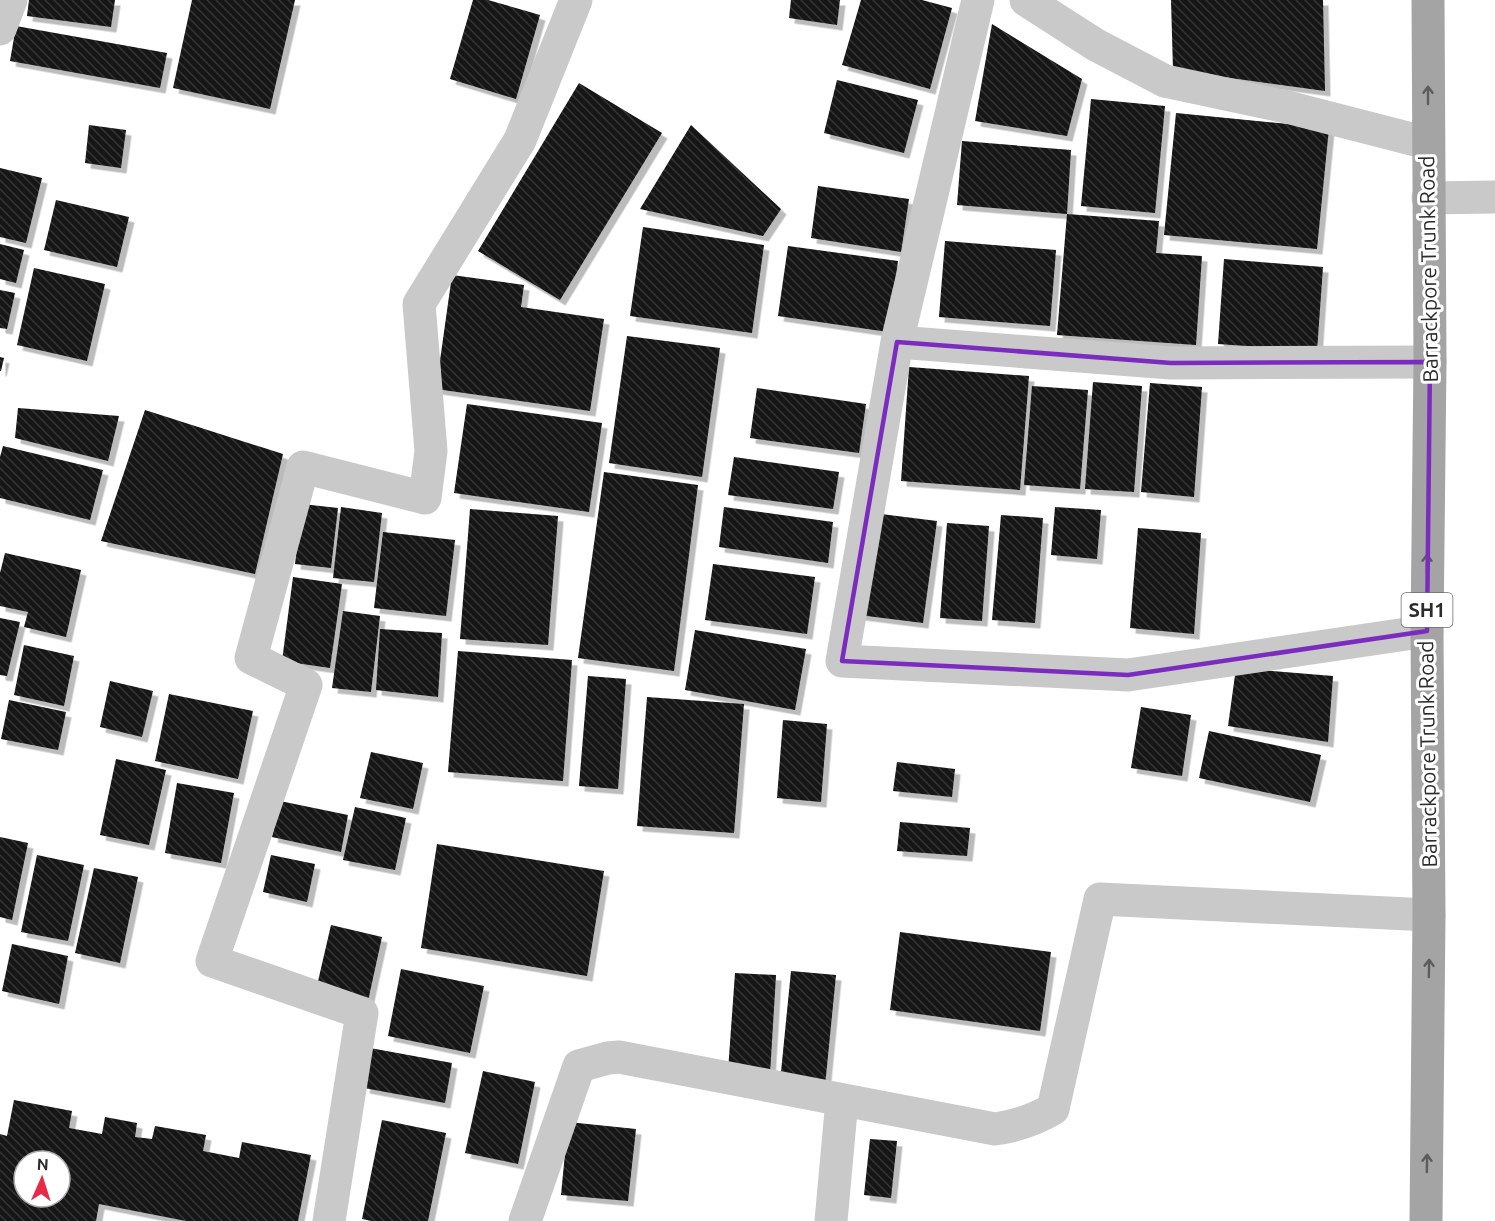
<svg xmlns="http://www.w3.org/2000/svg" width="1495" height="1221" font-family="Ubuntu,sans-serif">
  <style>
    .building { fill: url(#building-back-hatch); fill-rule: evenodd; filter: url(#shadow) }
    .lines { fill: none; stroke-linecap: round; stroke-linejoin: round }
    .minor { stroke: #c9c9c9; stroke-width: 33 }
    .major { stroke: #a4a4a4; stroke-width: 33 }
    .oneway { stroke: #5c5c5c }
    .marked { fill: none; stroke: #7b2cbf; stroke-width: 4.5; stroke-linejoin: round }
    .labels { text-anchor: middle; stroke-width: 6; stroke-linejoin: round; paint-order: stroke }
    .shield { fill: #fff; stroke: #6b6b6b; stroke-width: 1.5 }
    .shield-label { font-size: 20px; font-weight: bold; fill: #2c2c2c }
    .street-label { font-size: 21px; fill: #2c2c2c; stroke: #fff }
  </style>
  <defs>
    <pattern id="building-back-hatch" width="6" height="6" patternUnits="userSpaceOnUse" patternTransform="scale(1.5)"><rect width="6" height="6" fill="#131313"/><path d="M-1 5l2 2M0 0l6 6M5-1l2 2" fill="none" stroke="#363636"/></pattern>
    <filter id="shadow"><feDropShadow dx="5.5" dy="5.5" stdDeviation="0" flood-color="#0004"/></filter>
  </defs>
  <rect width="100%" height="100%" fill="#fff"/>
  <path class="building" d="M 29,0 L 115,0 L 111,27 L 27,16 Z
    M 192,0 L 295,0 L 270,109 L 173,88 Z
    M 473,0 L 488,0 L 540,15 L 516,99 L 450,79 Z
    M 791,0 L 840,0 L 837,25 L 789,18 Z
    M 861,0 L 922,0 L 952,8 L 930,89 L 842,65 Z
    M 1171,0 L 1323,0 L 1325,91 L 1173,70 Z
    M 992,24 L 1082,79 L 1067,136 L 975,121 Z
    M 16,26 L 167,53 L 160,88 L 10,61 Z
    M 837,80 L 918,100 L 904,153 L 824,133 Z
    M 579,83 L 662,133 L 560,300 L 478,251 Z
    M 1091,99 L 1165,106 L 1155,213 L 1081,206 Z
    M 1176,113 L 1329,128 L 1317,249 L 1164,235 Z
    M 89,125 L 126,130 L 121,168 L 85,163 Z
    M 691,125 L 781,209 L 763,236 L 640,209 Z
    M 962,141 L 1071,150 L 1067,214 L 957,205 Z
    M 0,168 L 42,178 L 26,243 L 0,237 Z
    M 818,186 L 909,199 L 901,252 L 811,238 Z
    M 56,200 L 129,217 L 117,267 L 44,250 Z
    M 1067,214 L 1159,221 L 1156,253 L 1202,256 L 1196,345 L 1057,335 Z
    M 643,227 L 764,245 L 752,333 L 630,316 Z
    M 945,241 L 1056,250 L 1050,326 L 939,317 Z
    M 0,244 L 24,250 L 16,283 L 0,279 Z
    M 788,246 L 898,261 L 888,332 L 778,316 Z
    M 1224,259 L 1323,267 L 1317,351 L 1218,344 Z
    M 34,268 L 105,284 L 87,361 L 17,345 Z
    M 452,275 L 524,285 L 521,307 L 604,319 L 590,411 L 436,389 Z
    M 0,290 L 15,293 L 7,329 L 0,328 Z
    M 627,336 L 720,348 L 702,477 L 609,463 Z
    M 0,357 L 4,358 L 1,371 L 0,371 Z
    M 909,367 L 1029,376 L 1020,490 L 901,481 Z
    M 1093,382 L 1142,386 L 1134,492 L 1085,489 Z
    M 1150,383 L 1202,387 L 1194,497 L 1141,492 Z
    M 1032,386 L 1088,390 L 1080,489 L 1024,485 Z
    M 757,388 L 866,404 L 859,453 L 750,438 Z
    M 467,404 L 602,423 L 589,512 L 454,493 Z
    M 18,408 L 119,416 L 108,461 L 15,438 Z
    M 145,410 L 283,454 L 255,574 L 101,541 Z
    M 3,446 L 103,470 L 90,520 L 0,498 L 0,457 Z
    M 734,457 L 839,472 L 833,509 L 728,495 Z
    M 604,472 L 698,485 L 674,671 L 578,658 Z
    M 302,504 L 338,508 L 331,568 L 295,564 Z
    M 341,507 L 382,513 L 374,582 L 333,578 Z
    M 724,507 L 833,522 L 828,563 L 719,547 Z
    M 1055,507 L 1101,510 L 1097,559 L 1051,555 Z
    M 470,509 L 558,516 L 548,645 L 460,639 Z
    M 873,513 L 937,521 L 923,623 L 859,615 Z
    M 1001,515 L 1043,518 L 1035,623 L 992,620 Z
    M 947,523 L 989,526 L 982,621 L 940,618 Z
    M 1138,528 L 1201,533 L 1194,634 L 1130,628 Z
    M 383,532 L 455,540 L 446,616 L 374,608 Z
    M 5,553 L 81,570 L 66,637 L 24,627 L 28,612 L 0,606 L 0,573 Z
    M 713,564 L 815,577 L 807,634 L 705,620 Z
    M 293,577 L 342,584 L 330,668 L 282,661 Z
    M 343,611 L 380,616 L 371,692 L 332,688 Z
    M 0,618 L 20,622 L 7,676 L 0,675 Z
    M 380,629 L 442,633 L 438,697 L 376,690 Z
    M 695,630 L 806,649 L 795,710 L 685,690 Z
    M 24,645 L 74,656 L 64,706 L 14,695 Z
    M 458,651 L 572,660 L 563,781 L 448,772 Z
    M 1236,668 L 1333,676 L 1328,742 L 1228,726 Z
    M 588,676 L 626,679 L 618,789 L 579,786 Z
    M 110,681 L 153,691 L 142,737 L 100,727 Z
    M 169,694 L 253,711 L 238,779 L 155,761 Z
    M 647,697 L 744,704 L 734,833 L 637,826 Z
    M 9,700 L 66,712 L 58,750 L 1,739 Z
    M 1141,707 L 1191,715 L 1182,776 L 1131,768 Z
    M 783,720 L 827,724 L 821,802 L 777,798 Z
    M 1209,731 L 1321,755 L 1310,802 L 1199,778 Z
    M 371,752 L 423,763 L 413,809 L 360,798 Z
    M 116,759 L 166,770 L 149,845 L 100,835 Z
    M 897,762 L 955,769 L 952,797 L 893,791 Z
    M 177,783 L 234,793 L 221,863 L 165,853 Z
    M 280,801 L 348,815 L 341,852 L 272,837 Z
    M 355,807 L 406,818 L 395,870 L 343,860 Z
    M 900,822 L 970,828 L 967,856 L 897,851 Z
    M 0,837 L 28,843 L 12,920 L 0,917 Z
    M 437,844 L 604,871 L 587,976 L 421,948 Z
    M 37,855 L 84,865 L 68,941 L 21,932 Z
    M 271,855 L 315,864 L 307,902 L 263,892 Z
    M 94,868 L 138,877 L 120,963 L 75,953 Z
    M 331,925 L 382,937 L 368,1001 L 316,990 Z
    M 900,932 L 1051,952 L 1040,1031 L 890,1010 Z
    M 12,944 L 68,956 L 59,1004 L 2,991 Z
    M 401,969 L 484,986 L 470,1053 L 388,1036 Z
    M 791,971 L 836,975 L 825,1086 L 780,1082 Z
    M 735,973 L 776,975 L 770,1074 L 728,1071 Z
    M 370,1048 L 452,1063 L 445,1103 L 364,1088 Z
    M 483,1071 L 535,1082 L 518,1164 L 465,1153 Z
    M 14,1100 L 72,1111 L 69,1128 L 102,1134 L 105,1117 L 137,1123 L 135,1137 L 152,1139 L 155,1126 L 206,1135 L 203,1151 L 239,1158 L 242,1142 L 311,1155 L 298,1221 L 186,1221 L 99,1204 L 96,1221 L 0,1221 L 0,1134 L 7,1136 ZM 24,1161 L 60,1161 L 60,1197 L 24,1197 Z
    M 382,1120 L 446,1133 L 428,1221 L 372,1221 L 362,1219 Z
    M 568,1122 L 636,1129 L 628,1201 L 561,1195 Z
    M 870,1139 L 897,1141 L 891,1198 L 864,1195 Z"/>
  <g class="lines">
    <path class="minor" d="M 978,0 L 897,342 L 842,661 L 1128,675 L 1427,631
      M 1026,0 L 1096,45 L 1165,81 L 1287,107 L 1427,143
      M 0,29 L 11,0
      M 1428,198 L 1495,197
      M 897,342 L 1171,363 L 1430,362
      M 329,1221 L 362,1013 L 212,961 L 306,685 L 251,658 L 303,467 L 425,498 L 431,451 L 419,304 L 520,140 L 576,0
      M 525,1221 L 579,1066 L 608,1058 L 619,1057 L 995,1129 C 1017,1126 1034,1120 1053,1109 L 1100,899 L 1429,915
      M 831,1221 L 842,1100"/>
    <path class="major" d="M 1426,1221 L 1429,915 L 1427,631 L 1430,362 L 1428,0"/>
  </g>
  <defs><path id="oneway-shaft" d="M-6 0H5M1.5-3L5.5 0L1.5 3" fill="none" stroke-width="1.6" stroke-linecap="round" stroke-linejoin="round" transform="scale(1.5)"/></defs>
  <g class="oneway">
    <use href="#oneway-shaft" transform="translate(1428 95) rotate(-90)"/>
    <use href="#oneway-shaft" transform="translate(1427 563) rotate(-89)"/>
    <use href="#oneway-shaft" transform="translate(1429 968) rotate(-89)"/>
    <use href="#oneway-shaft" transform="translate(1427 1163) rotate(-89)"/>
  </g>
  <path class="marked" d="M 897,342 L 1171,363 L 1430,362 L 1427,631 L 1128,675 L 842,661 Z"/>
  <g class="labels">
    <rect class="shield" x="1401.5" y="593" width="51" height="34" rx="4.5"/>
    <g class="shield-label">
      <text x="1427" y="617">SH1</text>
    </g>
    <g class="street-label">
      <text transform="translate(1429 269) rotate(-91)" y="7">Barrackpore Trunk Road</text>
      <text transform="translate(1428 754) rotate(-91)" y="7">Barrackpore Trunk Road</text>
    </g>
  </g>
  <g transform="translate(42 1179) rotate(3)"><circle r="28" fill="#ffffff" stroke="#ababab" stroke-width="1.5"/>
  <path d="M0-4.5L10 22L0 15L-10 22Z" fill="#e72a47"/>
  <text y="-9" font-size="16" font-weight="bold" text-anchor="middle" fill="#2c2c2c">N</text>
  </g>
</svg>
